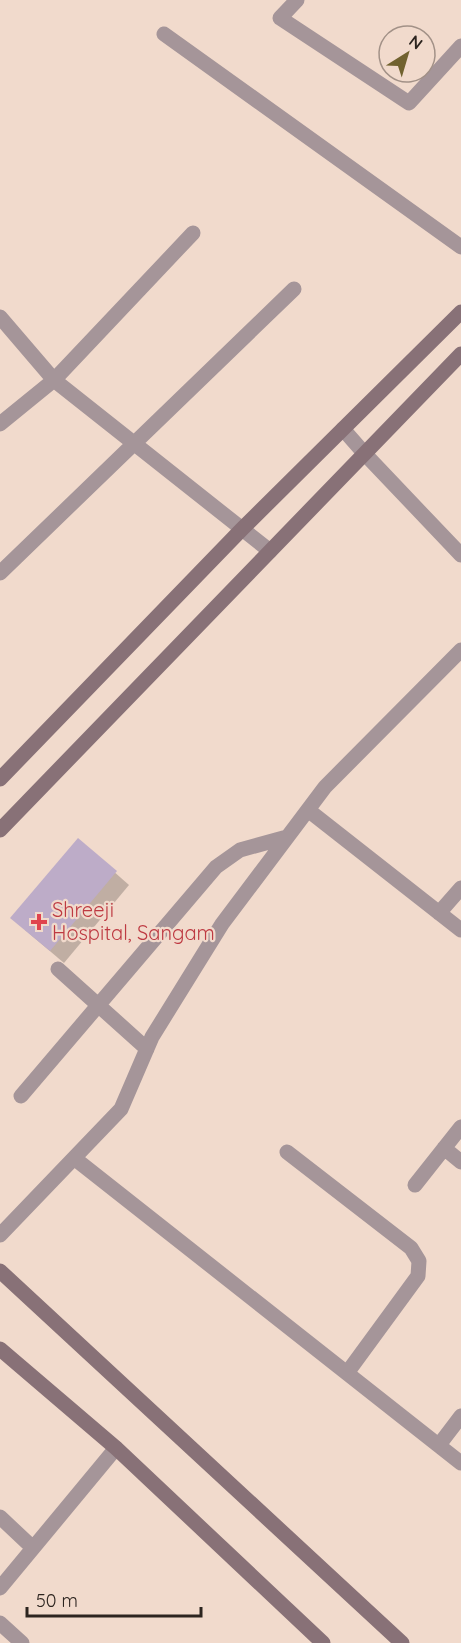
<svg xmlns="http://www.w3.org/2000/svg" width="461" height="1643" font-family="Quicksand,sans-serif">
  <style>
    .shadow { fill: #0003 }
    .building { fill: #bdacc8 }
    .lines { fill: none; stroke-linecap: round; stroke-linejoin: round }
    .street { stroke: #a59599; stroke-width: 15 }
    .secondary { stroke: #887177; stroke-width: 15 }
    .health-dot { fill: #e0444e; stroke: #f1dacc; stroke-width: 2 }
    .labels { text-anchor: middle; stroke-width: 4.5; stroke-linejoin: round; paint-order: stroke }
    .health-label { font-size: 20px; fill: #be3a42; stroke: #f1dacc; text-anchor: start }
  </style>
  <rect width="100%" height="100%" fill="#f1dacc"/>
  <path class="shadow" d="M 78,840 L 129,885 L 64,963 L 25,930 Z"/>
  <path class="building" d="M 78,838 L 117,871 L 50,951 L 10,918 Z"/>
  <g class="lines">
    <path class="street" d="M 297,0 L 280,18 L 409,103 L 461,46
      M 164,34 L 461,247
      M 0,317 L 54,380 L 270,551
      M 0,424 L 54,380 L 193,233
      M 343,429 L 364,453 L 461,555
      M 0,573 L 294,289
      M 308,810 L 461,930
      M 439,913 L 461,888
      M 58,969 L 147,1049
      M 21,1096 L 216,867 L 240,850 L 287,837
      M 444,1148 L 461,1162
      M 287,1152 L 411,1248 L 419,1261 L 418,1276 L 347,1373
      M 74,1158 L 461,1463
      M 415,1185 L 461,1127
      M 0,1235 L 121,1109 L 152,1037 L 222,924 L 325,787 L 461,650
      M 439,1445 L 461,1416
      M 0,1517 L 33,1548
      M 0,1588 L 116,1448
      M 0,1623 L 22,1643"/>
    <path class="secondary" d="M 0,779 L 242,529 L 461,312
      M 0,830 L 461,354
      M 0,1271 L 402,1643
      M 0,1349 L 116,1448 L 323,1643"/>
  </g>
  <path class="health-dot" d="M36 913h6v6h6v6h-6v6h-6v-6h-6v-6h6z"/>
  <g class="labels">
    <g class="health-label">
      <text x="52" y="917">Shreeji<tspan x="52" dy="23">Hospital, Sangam</tspan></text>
    </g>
  </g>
  <g transform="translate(407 54) rotate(37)"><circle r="28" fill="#f1dacc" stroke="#a29187" stroke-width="1.5"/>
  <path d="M0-4.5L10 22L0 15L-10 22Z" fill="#71622f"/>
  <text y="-9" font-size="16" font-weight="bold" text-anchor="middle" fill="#2c241f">N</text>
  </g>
  <path d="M27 1607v9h174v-9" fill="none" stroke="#2c241f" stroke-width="3"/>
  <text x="36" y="1607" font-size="18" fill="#2c241f" stroke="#f1dacc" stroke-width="4.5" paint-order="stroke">50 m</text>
</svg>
